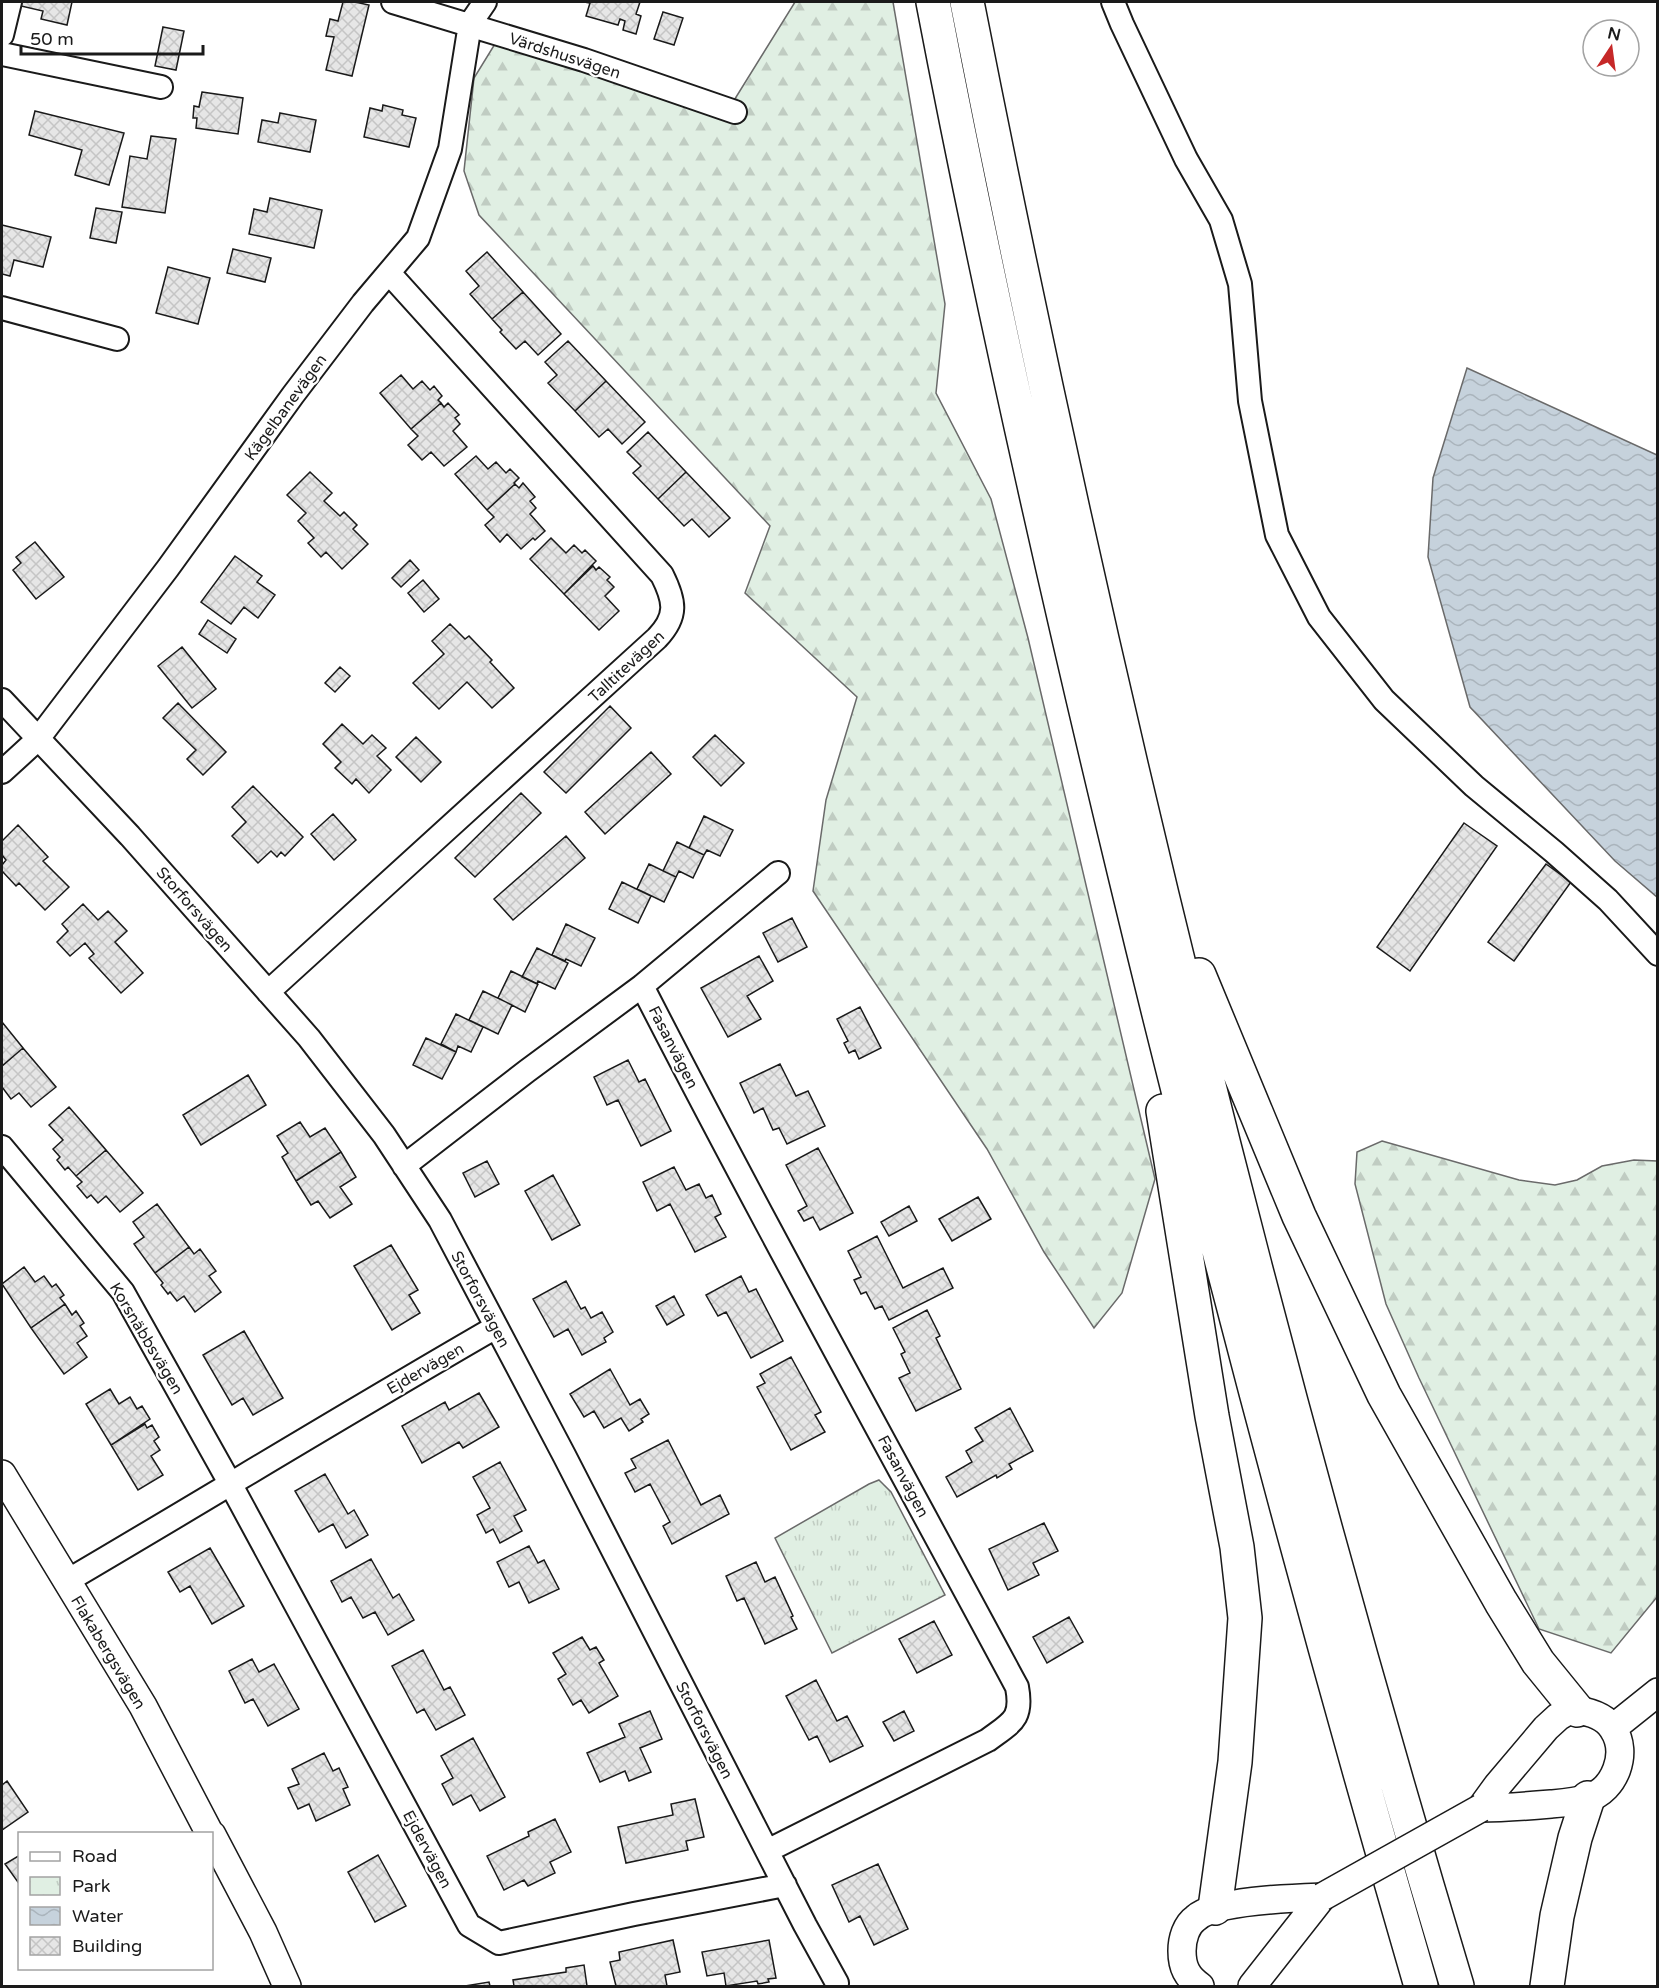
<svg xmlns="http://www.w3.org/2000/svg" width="1659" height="1988" font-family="'Varela Round',sans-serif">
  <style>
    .forest { fill: url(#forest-firs); stroke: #6a6a6a; stroke-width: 1.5 }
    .park { fill: url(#park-tufts); stroke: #6a6a6a; stroke-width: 1.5 }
    .water { fill: url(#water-waves); stroke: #6a6a6a; stroke-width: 1.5 }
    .building { fill: url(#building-cross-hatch); stroke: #1a1a1a; stroke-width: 1.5 }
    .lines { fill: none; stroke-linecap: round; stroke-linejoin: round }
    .minor-casing { stroke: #1a1a1a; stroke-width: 26 }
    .tertiary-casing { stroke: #1a1a1a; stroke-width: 30 }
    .trunk-casing { stroke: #1a1a1a; stroke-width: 36 }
    .minor { stroke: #fff; stroke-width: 22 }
    .tertiary { stroke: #fff; stroke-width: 27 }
    .trunk { stroke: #fff; stroke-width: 33 }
    .tertiary-bridge-casing { stroke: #1a1a1a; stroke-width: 30; stroke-linecap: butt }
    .tertiary-bridge { stroke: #fff; stroke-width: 27 }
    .labels { text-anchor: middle; stroke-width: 4.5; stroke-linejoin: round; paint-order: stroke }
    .street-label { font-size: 16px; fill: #1a1a1a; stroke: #fff }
  </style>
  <defs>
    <pattern id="forest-firs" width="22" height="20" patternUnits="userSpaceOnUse" patternTransform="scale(1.5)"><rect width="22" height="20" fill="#e0efe3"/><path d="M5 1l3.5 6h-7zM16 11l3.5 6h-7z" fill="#c0ccc2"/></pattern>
    <pattern id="park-tufts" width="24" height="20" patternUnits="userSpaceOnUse" patternTransform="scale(1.5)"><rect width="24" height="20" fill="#e0efe3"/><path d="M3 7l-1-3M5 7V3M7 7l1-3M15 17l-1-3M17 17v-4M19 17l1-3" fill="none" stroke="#c0ccc2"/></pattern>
    <pattern id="water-waves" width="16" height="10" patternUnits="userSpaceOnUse" patternTransform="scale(1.5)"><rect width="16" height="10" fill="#c6d2dc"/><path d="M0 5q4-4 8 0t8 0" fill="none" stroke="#aab4bc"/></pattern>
    <pattern id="building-cross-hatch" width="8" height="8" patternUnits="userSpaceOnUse" patternTransform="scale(1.5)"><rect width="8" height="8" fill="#e6e6e6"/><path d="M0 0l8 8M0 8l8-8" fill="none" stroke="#c5c5c5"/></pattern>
  </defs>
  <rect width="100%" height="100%" fill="#fff"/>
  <path class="forest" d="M 795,2 L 893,2 L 945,304 L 936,393 L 991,499 L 1028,638 L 1155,1179 L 1122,1293 L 1094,1328 L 1044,1252 L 987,1149 L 813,891 L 826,800 L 857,697 L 745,593 L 770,526 L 479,215 L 464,171 L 474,78 L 506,26 L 733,102 Z
    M 1382,1141 L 1519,1180 L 1555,1185 L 1577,1180 L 1602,1166 L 1634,1160 L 1657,1161 L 1657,1597 L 1611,1653 L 1539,1629 L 1419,1378 L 1386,1304 L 1355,1184 L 1357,1152 Z"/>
  <path class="park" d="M 879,1480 L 891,1492 L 945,1595 L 832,1653 L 775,1538 L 869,1484 Z"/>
  <path class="water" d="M 1467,368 L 1657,455 L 1657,897 L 1615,861 L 1470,707 L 1428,557 L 1433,478 Z"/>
  <path class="building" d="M 22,2 L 72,2 L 67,25 L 41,19 L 43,11 L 21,6 Z
    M 343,2 L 355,2 L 369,5 L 352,76 L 326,70 L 334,37 L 326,36 L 330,19 L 338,21 Z
    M 584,2 L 640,2 L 636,14 L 641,16 L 636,34 L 623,30 L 625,21 L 620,19 L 618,25 L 586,16 L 590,3 Z
    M 663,12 L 683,18 L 674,45 L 654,39 Z
    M 163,27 L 184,31 L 176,70 L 155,66 Z
    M 202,92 L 243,98 L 238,134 L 196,128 L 197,118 L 193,118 L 194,106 L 199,107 Z
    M 383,105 L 403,110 L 402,115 L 416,118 L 409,147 L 364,137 L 370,108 L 382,111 Z
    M 35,111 L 124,133 L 109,185 L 75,175 L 82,150 L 29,135 Z
    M 280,113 L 316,120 L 310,152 L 258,142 L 262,120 L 278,123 Z
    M 151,136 L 176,139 L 165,213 L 122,207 L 130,156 L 147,159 Z
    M 270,198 L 322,210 L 314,248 L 249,234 L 254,209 L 267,212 Z
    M 96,208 L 122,212 L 116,243 L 90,238 Z
    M 2,225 L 51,237 L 43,267 L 14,260 L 10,276 L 2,274 Z
    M 233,249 L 271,258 L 265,282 L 227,273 Z
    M 487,252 L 523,292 L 492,319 L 470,294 L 479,286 L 466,271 Z
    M 168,267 L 210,278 L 198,324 L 156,313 Z
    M 523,292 L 561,334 L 538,355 L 525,341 L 516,349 L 500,332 L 502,330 L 492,319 Z
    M 568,341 L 606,381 L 575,411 L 548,383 L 557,375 L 545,362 Z
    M 401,375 L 413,389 L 422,381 L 430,390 L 434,386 L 442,396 L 438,400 L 441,403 L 411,429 L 380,393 Z
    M 606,381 L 645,422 L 622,444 L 608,429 L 599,437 L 575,411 Z
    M 441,403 L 444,407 L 448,403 L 459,415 L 455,418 L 460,424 L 453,431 L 467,447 L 444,466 L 431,452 L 422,460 L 408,445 L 418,436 L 411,429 Z
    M 648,432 L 686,472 L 658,499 L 633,473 L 641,466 L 627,452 Z
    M 476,456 L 488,469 L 496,462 L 506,473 L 510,469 L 519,478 L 514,483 L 515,484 L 487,510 L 455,474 Z
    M 310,472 L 332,493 L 324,501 L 340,516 L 344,512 L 357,525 L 353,529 L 368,544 L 342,569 L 326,552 L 321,557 L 308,543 L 314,538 L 298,521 L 306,513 L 287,495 Z
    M 686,472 L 730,518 L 709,537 L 692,519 L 684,526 L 658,499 Z
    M 523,483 L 535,497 L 530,501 L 536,508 L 530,514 L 545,531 L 535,540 L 533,538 L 521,549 L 507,534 L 500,542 L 485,525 L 494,517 L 487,510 L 515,484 L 519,488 Z
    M 551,538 L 566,553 L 574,545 L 582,553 L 585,550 L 596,561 L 564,594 L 530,559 Z
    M 35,542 L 64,577 L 36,599 L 13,570 L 21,563 L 16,557 Z
    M 235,556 L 262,576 L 257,582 L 275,595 L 258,618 L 244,607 L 231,624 L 201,602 Z
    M 410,560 L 419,570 L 401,587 L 392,578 Z
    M 593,566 L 596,570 L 599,567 L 610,577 L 607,580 L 614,587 L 605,596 L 619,611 L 599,630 L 564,594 Z
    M 423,580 L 439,599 L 424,612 L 408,593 Z
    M 208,620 L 236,639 L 227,653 L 199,634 Z
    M 450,624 L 465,639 L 469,636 L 492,660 L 490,662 L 514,688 L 492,708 L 467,682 L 439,709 L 413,683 L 444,654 L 432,641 Z
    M 182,647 L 216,689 L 192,708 L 158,666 Z
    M 340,667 L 350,676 L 335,692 L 325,683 Z
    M 178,703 L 226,752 L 203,775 L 187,759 L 196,750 L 163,718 Z
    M 610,706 L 631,728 L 566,793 L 544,772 Z
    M 342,724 L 363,744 L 372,735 L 386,748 L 377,756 L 391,770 L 369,793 L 356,779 L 352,784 L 335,768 L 341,762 L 323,744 Z
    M 715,735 L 744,763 L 721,786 L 693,757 Z
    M 416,737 L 441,762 L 421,782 L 396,757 Z
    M 651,752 L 671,774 L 605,834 L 585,812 Z
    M 253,786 L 303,837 L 285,856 L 281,852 L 277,857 L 271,851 L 258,863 L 232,836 L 246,822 L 232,807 Z
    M 521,793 L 541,813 L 475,877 L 455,858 Z
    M 333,814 L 356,840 L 334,860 L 311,834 Z
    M 704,816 L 733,830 L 720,856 L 707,850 L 704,855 L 689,848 Z
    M 1464,823 L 1497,846 L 1410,971 L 1377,947 Z
    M 18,825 L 48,857 L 43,861 L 69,887 L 45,910 L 19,883 L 16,886 L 2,871 L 2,865 L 6,860 L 2,855 L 2,841 Z
    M 566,836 L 585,858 L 513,920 L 494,899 Z
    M 677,842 L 704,855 L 693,878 L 679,871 L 676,877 L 663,871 Z
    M 649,864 L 676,877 L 664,902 L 637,889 Z
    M 1546,864 L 1571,882 L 1514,961 L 1488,942 Z
    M 622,882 L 651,896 L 638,923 L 609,909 Z
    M 83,904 L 98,920 L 108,911 L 127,931 L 115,942 L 143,973 L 121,993 L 89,958 L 94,954 L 85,943 L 70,956 L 57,942 L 68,931 L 62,924 Z
    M 792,918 L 807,947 L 778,962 L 763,933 Z
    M 566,924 L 595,938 L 581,966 L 566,959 L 565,961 L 552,955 Z
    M 537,948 L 568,963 L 555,989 L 538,981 L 537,984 L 522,977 Z
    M 759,956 L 773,981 L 747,996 L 761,1019 L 728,1037 L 701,988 Z
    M 511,971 L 538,984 L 525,1012 L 498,998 Z
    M 483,991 L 512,1005 L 498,1034 L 469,1020 Z
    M 860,1007 L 881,1048 L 859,1059 L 855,1050 L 849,1053 L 844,1043 L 848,1041 L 837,1019 Z
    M 456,1014 L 483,1027 L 471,1052 L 458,1046 L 456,1052 L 441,1044 Z
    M 2,1022 L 23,1048 L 2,1066 Z
    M 426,1038 L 456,1052 L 442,1079 L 413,1065 Z
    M 23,1048 L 56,1087 L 31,1107 L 19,1093 L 11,1099 L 2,1087 L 2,1066 Z
    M 628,1060 L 639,1082 L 645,1079 L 671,1131 L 641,1146 L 618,1100 L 607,1105 L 594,1077 Z
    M 780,1064 L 796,1096 L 808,1091 L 825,1126 L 787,1144 L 779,1128 L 773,1130 L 763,1108 L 754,1113 L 740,1083 Z
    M 248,1075 L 266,1105 L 201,1145 L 183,1115 Z
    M 69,1107 L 106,1150 L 76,1176 L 68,1167 L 65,1170 L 57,1160 L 60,1157 L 53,1149 L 63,1140 L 49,1125 Z
    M 300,1122 L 310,1137 L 325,1128 L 341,1152 L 296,1181 L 282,1157 L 288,1153 L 277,1136 Z
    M 818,1148 L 853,1213 L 820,1230 L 813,1217 L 804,1221 L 798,1211 L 807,1206 L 786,1165 Z
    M 106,1150 L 143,1193 L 120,1212 L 106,1196 L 98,1203 L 91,1195 L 87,1198 L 77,1186 L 82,1182 L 76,1176 Z
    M 341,1152 L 356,1177 L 340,1187 L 352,1204 L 330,1218 L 318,1201 L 311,1205 L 296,1181 Z
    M 487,1161 L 499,1184 L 475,1197 L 463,1173 Z
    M 674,1167 L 686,1190 L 699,1184 L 706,1198 L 712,1195 L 721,1214 L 715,1217 L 726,1237 L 695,1252 L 670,1204 L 657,1211 L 643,1182 Z
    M 553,1175 L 580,1225 L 552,1240 L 525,1191 Z
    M 978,1197 L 991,1219 L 952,1241 L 939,1219 Z
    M 157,1204 L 189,1247 L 155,1273 L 134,1244 L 144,1237 L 133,1222 Z
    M 909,1206 L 917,1221 L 889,1236 L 881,1222 Z
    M 877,1236 L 903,1288 L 943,1268 L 953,1288 L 889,1320 L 882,1306 L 875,1309 L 866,1292 L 861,1294 L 854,1280 L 861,1277 L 848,1251 Z
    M 391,1245 L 418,1290 L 409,1295 L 420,1313 L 392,1330 L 354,1266 Z
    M 189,1247 L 194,1254 L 200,1249 L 216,1271 L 209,1276 L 221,1292 L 195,1312 L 184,1296 L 177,1301 L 170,1292 L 168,1294 L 161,1285 L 163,1283 L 155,1273 Z
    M 24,1267 L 35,1282 L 44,1276 L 52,1287 L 56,1284 L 64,1295 L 60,1298 L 65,1304 L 31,1328 L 2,1284 Z
    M 741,1276 L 749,1292 L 756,1289 L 783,1341 L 751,1358 L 726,1312 L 718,1316 L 706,1295 Z
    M 566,1281 L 581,1309 L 585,1307 L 591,1318 L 602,1312 L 613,1332 L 604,1338 L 606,1342 L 582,1355 L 568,1329 L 554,1337 L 533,1299 Z
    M 674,1296 L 684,1315 L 667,1325 L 656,1306 Z
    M 65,1304 L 72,1315 L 76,1311 L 84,1323 L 80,1326 L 87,1336 L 77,1343 L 87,1357 L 64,1374 L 31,1328 Z
    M 927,1310 L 940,1336 L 936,1338 L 961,1389 L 916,1411 L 899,1378 L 910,1373 L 901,1354 L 905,1352 L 893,1328 Z
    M 244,1331 L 283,1398 L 253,1415 L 243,1398 L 232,1405 L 203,1355 Z
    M 791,1357 L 821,1412 L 815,1415 L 825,1432 L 791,1450 L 757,1387 L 765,1383 L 760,1374 Z
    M 610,1369 L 630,1405 L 640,1399 L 649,1414 L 641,1419 L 643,1422 L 629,1431 L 621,1418 L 604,1428 L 594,1411 L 584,1417 L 570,1394 Z
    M 110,1389 L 119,1404 L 130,1397 L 137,1409 L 142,1406 L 150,1419 L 111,1445 L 86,1404 Z
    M 479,1393 L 499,1427 L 463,1448 L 459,1442 L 422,1463 L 402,1426 L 445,1402 L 449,1410 Z
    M 1010,1408 L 1033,1451 L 1009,1464 L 1012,1469 L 997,1478 L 996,1475 L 957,1497 L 946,1477 L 972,1462 L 966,1451 L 983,1441 L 975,1428 Z
    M 145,1424 L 147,1428 L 152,1425 L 159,1437 L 154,1441 L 160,1450 L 151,1456 L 163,1475 L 138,1490 L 111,1445 Z
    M 668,1440 L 701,1505 L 720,1495 L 729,1514 L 672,1544 L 663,1526 L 670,1522 L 650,1484 L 635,1492 L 625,1473 L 636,1468 L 631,1459 Z
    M 500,1462 L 526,1510 L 514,1516 L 522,1531 L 500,1543 L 493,1529 L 486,1533 L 477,1515 L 490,1508 L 473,1477 Z
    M 325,1474 L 348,1514 L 354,1510 L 368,1535 L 346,1548 L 333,1524 L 319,1532 L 295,1491 Z
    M 1044,1523 L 1058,1551 L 1033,1563 L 1039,1575 L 1008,1590 L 989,1549 Z
    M 529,1546 L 538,1563 L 544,1560 L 559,1589 L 529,1603 L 519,1582 L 509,1587 L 497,1562 Z
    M 210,1548 L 244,1606 L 212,1624 L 190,1586 L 180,1592 L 168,1572 Z
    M 371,1559 L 393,1598 L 399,1594 L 414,1620 L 388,1635 L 375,1612 L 363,1618 L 351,1597 L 342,1602 L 331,1581 Z
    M 756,1562 L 765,1582 L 775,1577 L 793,1616 L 791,1617 L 797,1629 L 765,1644 L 744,1598 L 737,1601 L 726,1576 Z
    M 1069,1617 L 1083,1642 L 1047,1663 L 1033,1637 Z
    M 934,1621 L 952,1655 L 917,1673 L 899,1639 Z
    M 582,1637 L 590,1650 L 596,1647 L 604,1660 L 599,1663 L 618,1696 L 589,1713 L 581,1700 L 573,1705 L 558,1679 L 566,1674 L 553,1653 Z
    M 423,1650 L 444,1690 L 450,1687 L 465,1715 L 436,1730 L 424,1709 L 417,1713 L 392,1666 Z
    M 252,1659 L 259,1672 L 274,1664 L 299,1709 L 268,1726 L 253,1699 L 245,1703 L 229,1671 Z
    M 816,1680 L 837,1721 L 847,1716 L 863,1746 L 830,1762 L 817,1736 L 809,1740 L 786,1696 Z
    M 650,1711 L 662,1739 L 640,1748 L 651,1772 L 629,1781 L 625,1771 L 600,1782 L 587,1753 L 625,1737 L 619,1724 Z
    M 904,1711 L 914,1731 L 894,1741 L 883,1722 Z
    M 473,1738 L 505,1797 L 480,1811 L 471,1795 L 453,1805 L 442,1784 L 453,1778 L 441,1756 Z
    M 324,1753 L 333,1771 L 339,1768 L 348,1787 L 343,1789 L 350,1805 L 316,1821 L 309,1804 L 298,1809 L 288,1788 L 299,1784 L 292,1769 Z
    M 7,1781 L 28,1812 L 2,1830 L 2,1785 Z
    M 695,1799 L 704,1837 L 686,1841 L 688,1850 L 626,1863 L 618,1827 L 673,1815 L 671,1804 Z
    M 555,1819 L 571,1852 L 550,1862 L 555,1873 L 528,1886 L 524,1880 L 504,1890 L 487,1856 L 529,1836 L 528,1832 Z
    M 20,1855 L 20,1885 L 5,1864 Z
    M 378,1855 L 406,1906 L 375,1922 L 348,1872 Z
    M 878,1864 L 908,1929 L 874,1945 L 860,1916 L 849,1922 L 832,1885 Z
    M 673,1940 L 680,1972 L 665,1975 L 667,1986 L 616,1986 L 610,1962 L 620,1960 L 619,1952 Z
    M 769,1940 L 776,1978 L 768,1979 L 769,1982 L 758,1984 L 757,1981 L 726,1986 L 724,1973 L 707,1976 L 702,1952 Z
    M 584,1965 L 587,1986 L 514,1986 L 513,1980 L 566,1972 L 566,1968 Z
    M 489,1982 L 490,1986 L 465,1986 Z"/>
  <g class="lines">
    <defs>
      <path id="minor" d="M 393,2 L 584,60 L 735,112
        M 1113,2 L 1122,24 L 1186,159 L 1221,220 L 1240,284 L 1250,401 L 1277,535 L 1319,617 L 1384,700 L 1474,786 L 1554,852 L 1608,900 L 1658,954
        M 2,35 L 10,2
        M 2,54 L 161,87
        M 2,308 L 117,339
        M 2,700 L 130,836 L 309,1038 L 384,1135 L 440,1220 L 564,1455 L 805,1925 L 837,1983
        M 2,772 L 38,739 L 168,568 L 293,395 L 363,303 L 418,238 L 450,149 L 470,24 L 485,2
        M 642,986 C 763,1222 892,1454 1017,1687 C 1023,1719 1012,1722 988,1740 L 767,1851
        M 268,992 L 657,638 C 678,616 675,601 662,575 L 389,273
        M 2,1147 L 123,1292 L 231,1485 L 469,1925 L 499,1943 L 634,1914 L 785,1885
        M 404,1166 L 527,1071 L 642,986 L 778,873
        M 67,1581 C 210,1497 352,1410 496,1327"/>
      <path id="tertiary" d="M 2,1474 L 143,1706 L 210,1834
        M 1577,1710 C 1590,1712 1606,1717 1613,1729 C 1629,1753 1615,1790 1588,1798 C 1577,1802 1563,1803 1551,1804 C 1528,1806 1505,1808 1481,1808 L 1497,1786 L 1546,1728 L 1558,1717 L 1568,1711 Z
        M 1613,1728 L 1658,1692
        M 212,1835 L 263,1932 L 287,1986
        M 1200,1986 C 1187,1977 1182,1967 1182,1951 C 1182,1939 1186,1925 1196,1918 C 1216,1900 1294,1898 1322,1897
        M 1252,1986 L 1322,1897"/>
      <path id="trunk" d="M 933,2 C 989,294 1055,585 1125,875 C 1215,1248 1314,1618 1421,1986
        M 967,2 C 1098,670 1261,1334 1457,1986
        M 1199,975 L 1299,1216 L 1384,1395 L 1501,1602 L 1538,1662 L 1577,1710
        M 1163,1111 L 1212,1416 L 1237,1547 L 1245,1618 L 1235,1762 L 1215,1908
        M 1547,1986 L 1557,1916 L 1575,1838 L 1588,1798"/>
    </defs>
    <use href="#minor" class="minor-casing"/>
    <use href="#tertiary" class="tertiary-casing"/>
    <use href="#trunk" class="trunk-casing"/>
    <use href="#minor" class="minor"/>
    <use href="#tertiary" class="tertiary"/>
    <use href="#trunk" class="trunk"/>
    <defs>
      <path id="tertiary-bridge" d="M 1322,1897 L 1481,1808"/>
    </defs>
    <use href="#tertiary-bridge" class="tertiary-bridge-casing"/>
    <use href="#tertiary-bridge" class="tertiary-bridge"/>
  </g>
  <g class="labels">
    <g class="street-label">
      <text transform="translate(565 55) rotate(18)" y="6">Värdshusvägen</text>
      <text transform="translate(285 407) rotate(-54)" y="6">Kägelbanevägen</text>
      <text transform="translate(626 666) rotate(-43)" y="6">Talltitevägen</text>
      <text transform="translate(195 909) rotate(49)" y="6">Storforsvägen</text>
      <text transform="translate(674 1047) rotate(63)" y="6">Fasanvägen</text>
      <text transform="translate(481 1299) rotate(62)" y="6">Storforsvägen</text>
      <text transform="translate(147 1338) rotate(59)" y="6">Korsnäbbsvägen</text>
      <text transform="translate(425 1368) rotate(-30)" y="6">Ejdervägen</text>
      <text transform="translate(904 1476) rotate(62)" y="6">Fasanvägen</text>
      <text transform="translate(109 1652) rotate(59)" y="6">Flakabergsvägen</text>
      <text transform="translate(705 1730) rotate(63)" y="6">Storforsvägen</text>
      <text transform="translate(428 1849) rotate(62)" y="6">Ejdervägen</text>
    </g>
  </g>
  <rect width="1659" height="1988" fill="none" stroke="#1a1a1a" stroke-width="6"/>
  <rect x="18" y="1832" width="195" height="138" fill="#ffffff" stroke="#a3a3a3" stroke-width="1.5"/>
  <rect x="30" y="1852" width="30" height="9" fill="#ffffff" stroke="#a3a3a3" stroke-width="1.5"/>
  <text x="72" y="1862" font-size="18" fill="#1a1a1a">Road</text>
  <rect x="30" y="1877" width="30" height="18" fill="url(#park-tufts)" stroke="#a3a3a3" stroke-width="1.5"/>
  <text x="72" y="1892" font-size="18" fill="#1a1a1a">Park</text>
  <rect x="30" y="1907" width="30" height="18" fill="url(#water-waves)" stroke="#a3a3a3" stroke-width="1.5"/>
  <text x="72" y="1922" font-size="18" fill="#1a1a1a">Water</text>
  <rect x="30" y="1937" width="30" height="18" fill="url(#building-cross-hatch)" stroke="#a3a3a3" stroke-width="1.5"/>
  <text x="72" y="1952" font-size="18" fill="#1a1a1a">Building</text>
  <g transform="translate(1611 48) rotate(13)"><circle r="28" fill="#ffffff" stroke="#a3a3a3" stroke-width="1.5"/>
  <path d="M0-4.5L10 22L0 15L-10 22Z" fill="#c62828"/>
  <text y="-9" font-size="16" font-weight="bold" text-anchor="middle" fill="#1a1a1a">N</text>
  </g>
  <path d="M21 45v9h182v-9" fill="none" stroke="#1a1a1a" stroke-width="3"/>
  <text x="30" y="45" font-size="18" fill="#1a1a1a" stroke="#ffffff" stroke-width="4.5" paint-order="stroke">50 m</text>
</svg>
